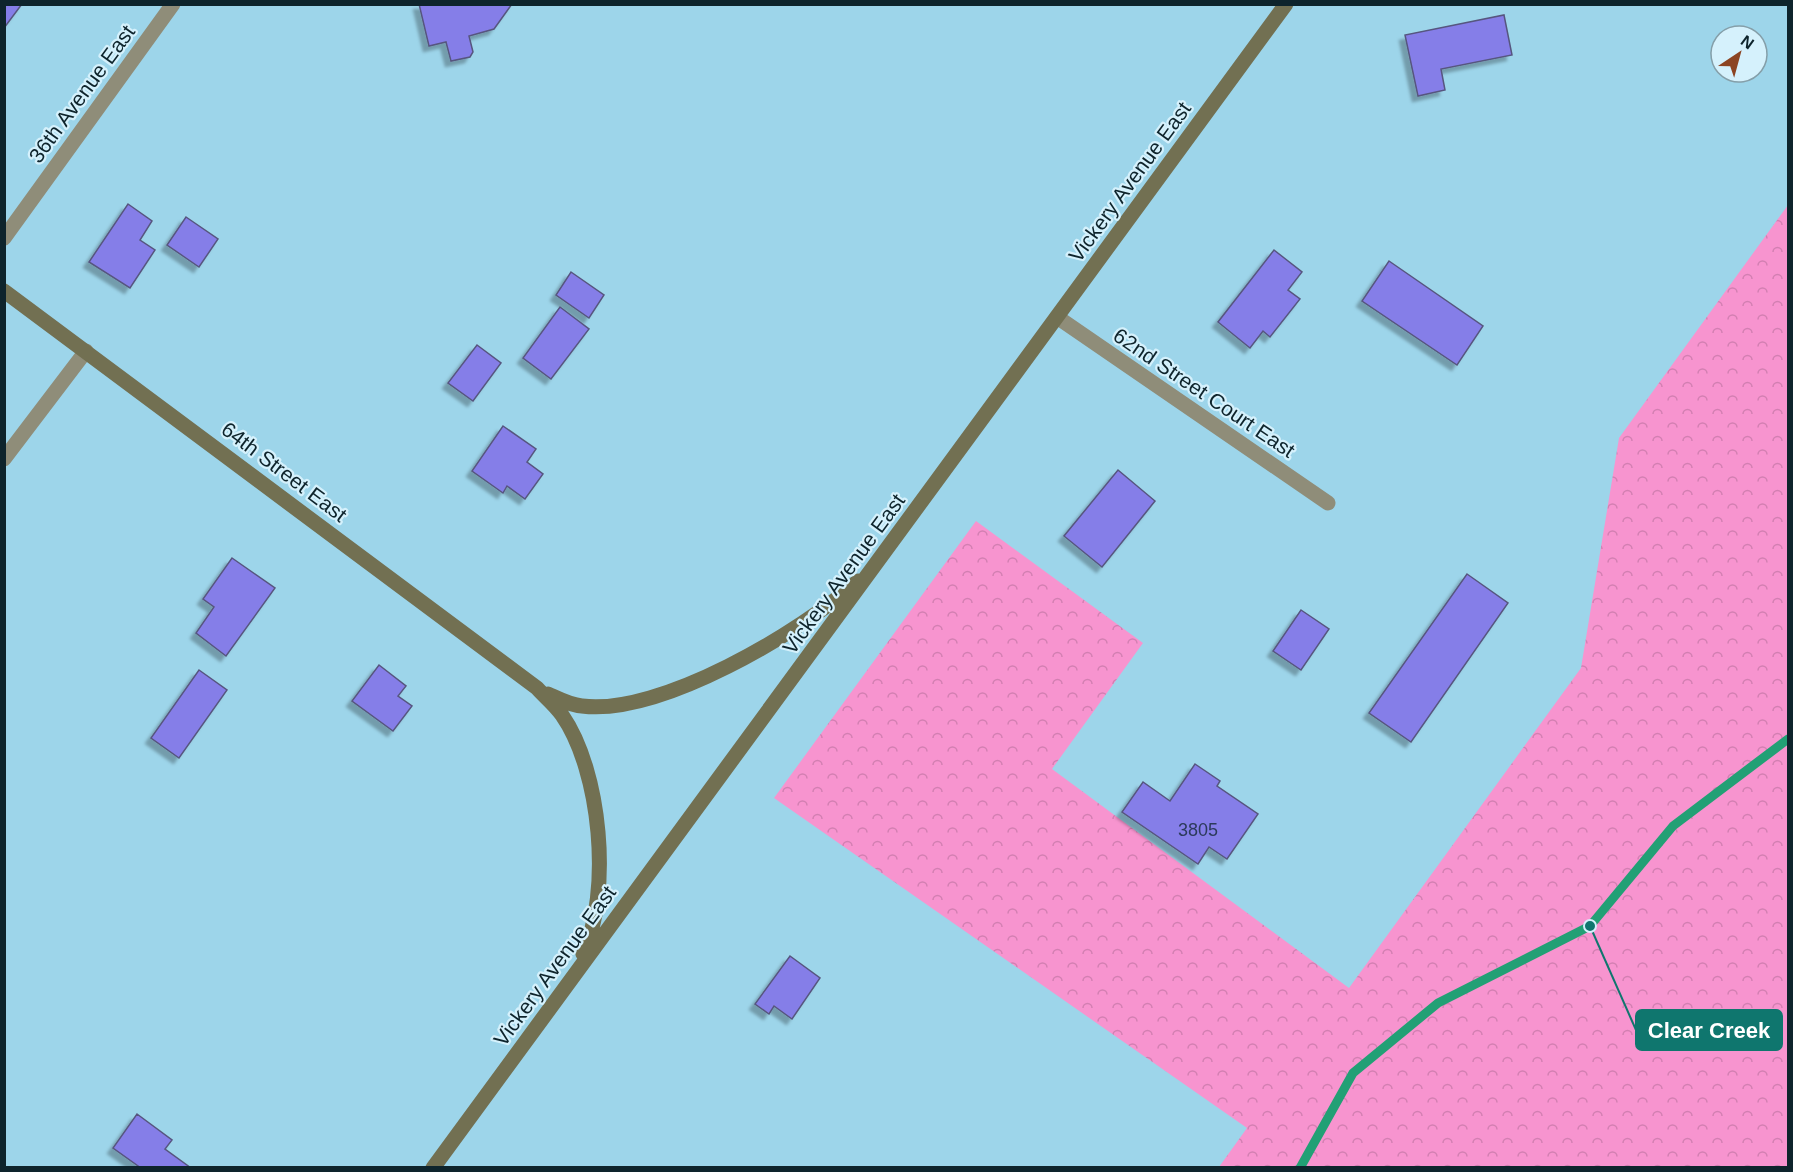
<svg xmlns="http://www.w3.org/2000/svg" width="1793" height="1172" font-family="Helvetica,sans-serif">
  <style>
    .forest { fill: url(#forest-crowns) }
    .lines { fill: none; stroke-linecap: round; stroke-linejoin: round }
    .stream { stroke: #22a075; stroke-width: 9 }
    .building { fill: #857ee8; stroke: #57567f; stroke-width: 1.5; filter: url(#shadow) }
    .lane { stroke: #8f8d79; stroke-width: 15 }
    .street { stroke: #8f8d79; stroke-width: 15 }
    .secondary { stroke: #727052; stroke-width: 15 }
    .labels { text-anchor: middle; stroke-width: 4.5; stroke-linejoin: round; paint-order: stroke }
    .number-label { font-size: 18px; fill: #2c3a5b }
    .street-label { font-size: 21px; fill: #0e242c; stroke: #d5f1fc }
    .leader { fill: none; stroke: #0f766e; stroke-width: 2 }
    .callout-dot { fill: #0f766e; stroke: #d5f1fc; stroke-width: 2 }
    .callout { fill: #0f766e; stroke: #0f766e; stroke-width: 2 }
    .callout-label { font-size: 22px; text-anchor: middle; font-weight: bold; fill: #fff }
  </style>
  <defs>
    <pattern id="forest-crowns" width="20" height="18" patternUnits="userSpaceOnUse" patternTransform="scale(1.5)"><rect width="20" height="18" fill="#f794cf"/><path d="M2 6a3 3 0 1 1 6 0M12 15a3 3 0 1 1 6 0" fill="none" stroke="#d37fb2"/></pattern>
    <filter id="shadow"><feDropShadow dx="-5.5" dy="5.5" stdDeviation="1.5" flood-color="#0004"/></filter>
  </defs>
  <rect width="100%" height="100%" fill="#9dd5ea"/>
  <path class="forest" d="M 1788,205 L 1788,1167 L 1219,1167 L 1247,1128 L 774,798 L 976,521 L 1143,643 L 1052,769 L 1349,988 L 1581,668 L 1619,438 Z"/>
  <g class="lines">
    <path class="stream" d="M 1300,1168 L 1353,1073 L 1438,1003 L 1590,926 L 1673,826 L 1788,739"/>
  </g>
  <path class="building" d="M 4,4 L 22,4 L 4,28 Z
    M 419,4 L 512,4 L 494,29 L 469,36 L 473,52 L 470,57 L 451,61 L 446,42 L 429,46 Z
    M 1504,15 L 1512,55 L 1441,69 L 1445,90 L 1418,96 L 1405,35 Z
    M 128,204 L 152,221 L 140,240 L 155,250 L 130,288 L 89,262 Z
    M 186,217 L 218,239 L 199,267 L 167,245 Z
    M 1274,250 L 1302,272 L 1288,290 L 1300,299 L 1270,337 L 1263,331 L 1250,348 L 1218,322 Z
    M 1389,261 L 1483,326 L 1457,365 L 1362,301 Z
    M 571,272 L 604,295 L 589,318 L 556,295 Z
    M 560,307 L 589,329 L 551,379 L 523,358 Z
    M 477,345 L 501,363 L 473,401 L 448,383 Z
    M 503,426 L 536,449 L 527,462 L 543,474 L 525,499 L 507,486 L 503,493 L 472,471 Z
    M 1118,470 L 1155,501 L 1102,567 L 1064,536 Z
    M 232,558 L 275,588 L 226,656 L 196,633 L 214,607 L 203,599 Z
    M 1467,574 L 1508,603 L 1411,742 L 1369,713 Z
    M 1301,610 L 1329,629 L 1301,670 L 1273,651 Z
    M 379,665 L 406,686 L 398,696 L 412,706 L 393,731 L 352,701 Z
    M 199,670 L 227,690 L 179,758 L 151,738 Z
    M 1195,764 L 1220,781 L 1217,786 L 1258,814 L 1227,859 L 1209,847 L 1198,864 L 1122,812 L 1143,782 L 1170,801 Z
    M 790,956 L 820,978 L 792,1019 L 774,1006 L 769,1014 L 755,1004 Z
    M 137,1114 L 172,1140 L 165,1149 L 191,1168 L 141,1168 L 113,1148 Z"/>
  <g class="lines">
    <path class="lane" d="M 4,459 L 86,351"/>
    <path class="street" d="M 4,238 L 173,4
      M 1057,317 L 1328,503"/>
    <path class="secondary" d="M 4,291 L 537,688 C 545,697 555,705 562,715 C 601,771 612,892 583,954
      M 548,694 C 559,699 570,705 582,706 C 660,716 801,632 858,581
      M 433,1168 L 1286,4"/>
  </g>
  <g class="labels">
    <g class="number-label">
      <text x="1198" y="836">3805</text>
    </g>
    <g class="street-label">
      <text transform="translate(82 94) rotate(-54)" y="7">36th Avenue East</text>
      <text transform="translate(1130 182) rotate(-54)" y="7">Vickery Avenue East</text>
      <text transform="translate(1204 393) rotate(34)" y="7">62nd Street Court East</text>
      <text transform="translate(284 472) rotate(37)" y="7">64th Street East</text>
      <text transform="translate(844 574) rotate(-54)" y="7">Vickery Avenue East</text>
      <text transform="translate(555 966) rotate(-54)" y="7">Vickery Avenue East</text>
    </g>
  </g>
  <path class="leader" d="M1590 926L1636 1030"/>
  <circle class="callout-dot" cx="1590" cy="926" r="6"/>
  <rect class="callout" x="1636" y="1010" width="146" height="40" rx="6"/>
  <g class="callout-label">
    <text x="1709" y="1038">Clear Creek</text>
  </g>
  <rect width="1793" height="1172" fill="none" stroke="#0e242c" stroke-width="12"/>
  <g transform="translate(1739 54) rotate(36)"><circle r="28" fill="#d5f1fc" stroke="#859fa9" stroke-width="1.5"/>
  <path d="M0-4.5L10 22L0 15L-10 22Z" fill="#8c4422"/>
  <text y="-9" font-size="16" font-weight="bold" text-anchor="middle" fill="#0e242c">N</text>
  </g>
</svg>
